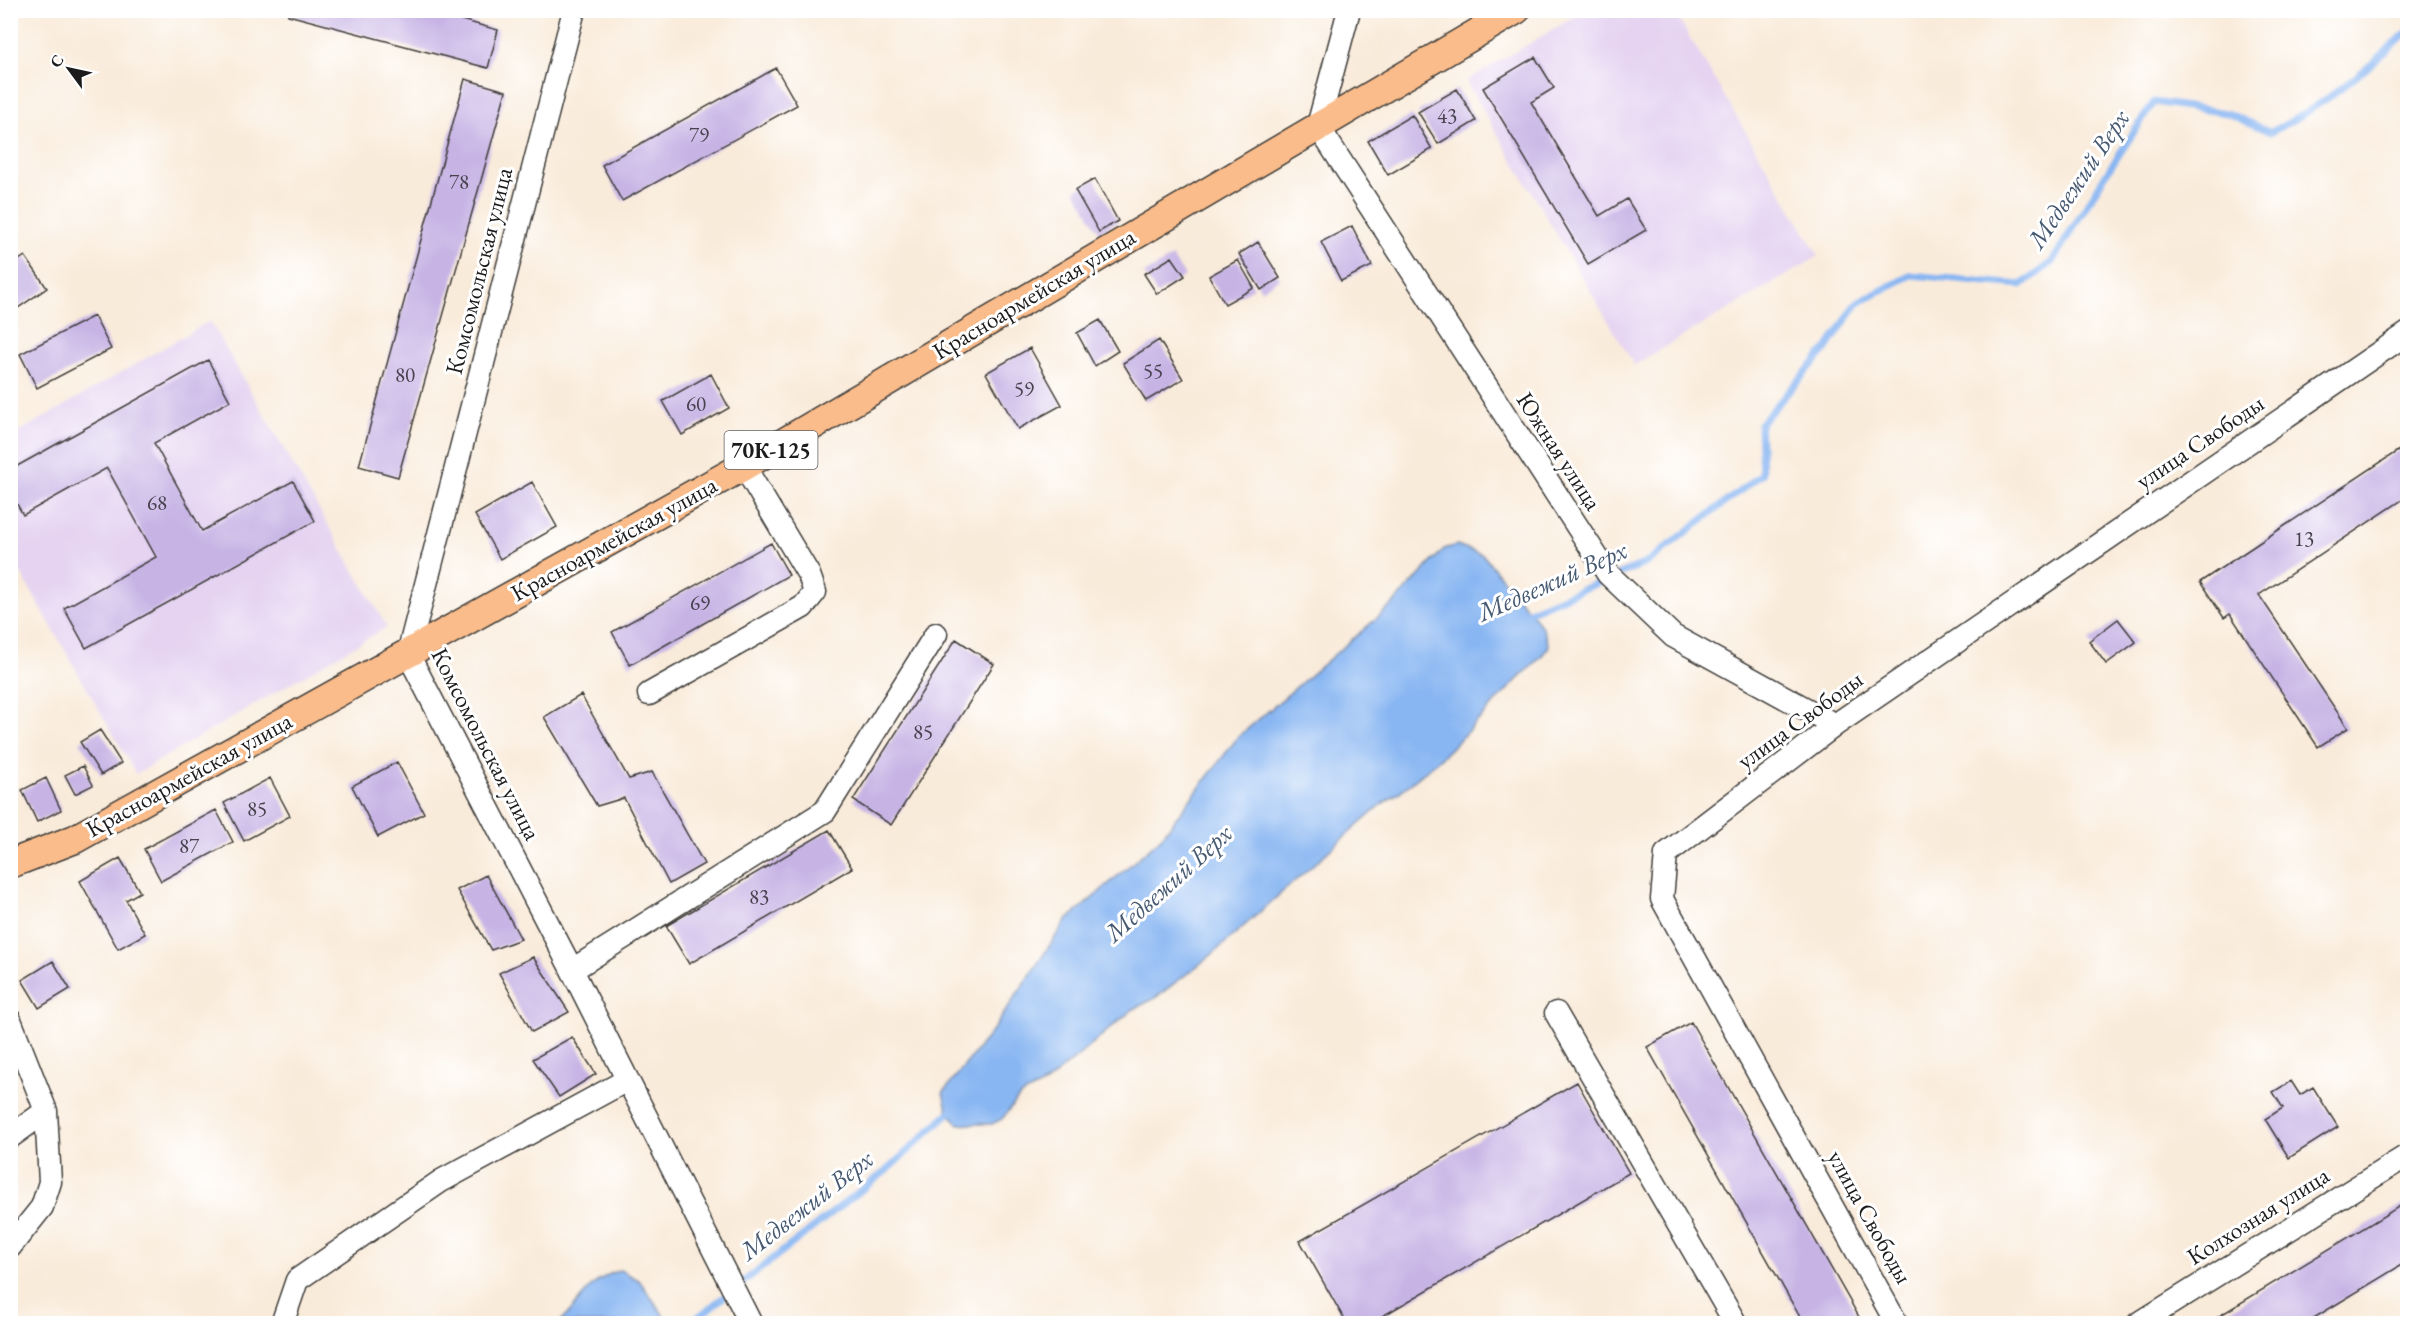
<svg xmlns="http://www.w3.org/2000/svg" width="2418" height="1334" font-family="'EB Garamond',serif">
  <style>
    .built { fill: #e5d3f1 }
    .water { fill: #88b6f2; stroke: #526987; stroke-width: 1.5 }
    .lines { fill: none; stroke-linecap: round; stroke-linejoin: round }
    .stream { stroke: #88b6f2; stroke-width: 7 }
    .building { fill: #c7b4e5 }
    .minor-casing { stroke: #3d3b38; stroke-width: 25 }
    .major-casing { stroke: #3d3b38; stroke-width: 31 }
    .minor { stroke: #fff; stroke-width: 22 }
    .major { stroke: #fabc8b; stroke-width: 28 }
    .labels { text-anchor: middle; stroke-width: 6; stroke-linejoin: round; paint-order: stroke }
    .number-label { font-size: 21px; fill: #47424e }
    .shield { fill: #fff; stroke: #606060; stroke-width: 1.5 }
    .shield-label { font-size: 22px; font-weight: bold; fill: #1c1c1c }
    .street-label { font-size: 24px; fill: #1c1c1c; stroke: #fff }
    .water-label { font-size: 26px; font-style: italic; fill: #475a72; stroke: #fff }
  </style>
  <rect width="100%" height="100%" fill="#fff"/>
  <filter id="ink" filterUnits="userSpaceOnUse"><feTurbulence type="fractalNoise" baseFrequency=".0167" numOctaves="2"/><feDisplacementMap in="SourceGraphic" scale="12" xChannelSelector="R" yChannelSelector="G"/><feConvolveMatrix kernelMatrix="1 2 1 2 8 2 1 2 1" color-interpolation-filters="sRGB"/></filter>
  <filter id="wash" filterUnits="userSpaceOnUse"><feTurbulence type="fractalNoise" baseFrequency=".008" numOctaves="4" result="noise"/><feDisplacementMap in="SourceGraphic" scale="24" xChannelSelector="R" yChannelSelector="G"/><feGaussianBlur stdDeviation="1.35" result="paint"/><feColorMatrix in="noise" values="0 0 0 0 0 0 0 0 0 0 0 0 0 0 0 0 0 1.4 0 .05"/><feComposite in="paint" operator="in"/></filter>
  <g filter="url(#wash)">
    <rect width="100%" height="100%" fill="#f9ebda"/>
    <path class="built" d="M 1584,11 L 1674,11 L 1819,256 L 1634,365 L 1466,81 Z
      M 210,321 L 387,627 L 136,774 L 11,556 L 10,437 Z"/>
    <path class="water" d="M 1457,545 L 1483,555 L 1542,627 L 1549,646 C 1540,660 1529,668 1517,680 C 1474,724 1435,770 1382,804 L 1209,957 L 1155,998 L 1132,1010 L 1047,1082 L 1020,1096 L 1002,1119 L 992,1124 L 958,1124 L 948,1112 L 943,1093 L 995,1027 L 1066,921 L 1160,839 L 1238,737 L 1391,606 L 1444,549 Z
      M 620,1270 L 639,1280 L 669,1323 L 559,1323 C 584,1300 585,1282 620,1270 Z"/>
    <g class="lines">
      <path class="stream" d="M 1523,614 L 1646,563 L 1762,474 L 1760,424 L 1828,347 L 1857,303 L 1911,275 L 2021,285 L 2052,262 L 2106,174 L 2154,102 L 2227,113 L 2271,132 C 2323,106 2366,71 2408,31
        M 689,1324 L 887,1170 L 954,1108"/>
    </g>
    <g id="blocks">
      <path class="building" d="M 289,10 L 425,10 L 498,30 L 488,68 L 288,15 Z
        M 1535,57 L 1554,88 L 1531,102 L 1599,216 L 1627,199 L 1646,230 L 1588,264 L 1483,88 Z
        M 776,68 L 797,105 L 622,201 L 602,165 Z
        M 465,79 L 506,91 L 398,477 L 359,466 Z
        M 1457,89 L 1476,121 L 1438,144 L 1418,112 Z
        M 1412,115 L 1432,149 L 1388,175 L 1368,141 Z
        M 1095,179 L 1118,221 L 1099,232 L 1075,190 Z
        M 1352,226 L 1372,266 L 1341,281 L 1321,242 Z
        M 1258,242 L 1280,278 L 1261,290 L 1239,254 Z
        M 25,256 L 47,288 L 12,312 L 10,266 Z
        M 1172,257 L 1185,276 L 1157,294 L 1144,274 Z
        M 1238,260 L 1254,288 L 1225,304 L 1209,276 Z
        M 94,316 L 111,349 L 37,388 L 20,354 Z
        M 1100,320 L 1118,351 L 1095,366 L 1077,333 Z
        M 1159,340 L 1183,379 L 1146,401 L 1123,363 Z
        M 1030,348 L 1062,405 L 1018,429 L 986,373 Z
        M 208,360 L 230,401 L 154,443 L 202,531 L 293,481 L 315,521 L 86,648 L 64,608 L 156,557 L 107,468 L 23,515 L 10,491 L 10,470 Z
        M 711,374 L 729,408 L 682,435 L 663,401 Z
        M 2399,450 L 2408,462 L 2408,496 L 2259,595 L 2348,728 L 2318,747 L 2230,614 L 2224,618 L 2200,582 Z
        M 532,482 L 557,527 L 500,559 L 475,515 Z
        M 771,543 L 789,575 L 630,665 L 612,632 Z
        M 2118,619 L 2136,642 L 2106,664 L 2089,641 Z
        M 956,639 L 994,664 L 891,825 L 853,800 Z
        M 581,695 L 629,779 L 652,772 L 704,864 L 669,884 L 624,798 L 597,806 L 544,717 Z
        M 100,730 L 121,763 L 101,775 L 80,742 Z
        M 397,762 L 424,813 L 378,837 L 352,786 Z
        M 83,766 L 93,785 L 75,794 L 65,775 Z
        M 46,778 L 61,810 L 37,822 L 22,790 Z
        M 270,778 L 290,816 L 244,841 L 224,803 Z
        M 216,810 L 233,842 L 161,881 L 144,849 Z
        M 829,830 L 852,868 L 689,964 L 666,926 Z
        M 120,858 L 140,892 L 126,900 L 145,934 L 118,949 L 80,881 Z
        M 486,875 L 521,939 L 491,950 L 457,890 Z
        M 533,957 L 569,1012 L 532,1032 L 499,973 Z
        M 53,961 L 70,989 L 39,1008 L 22,980 Z
        M 1691,1022 L 1863,1324 L 1804,1324 L 1647,1047 Z
        M 572,1037 L 596,1074 L 559,1097 L 533,1059 Z
        M 2291,1081 L 2300,1095 L 2313,1087 L 2338,1127 L 2289,1158 L 2265,1119 L 2283,1108 L 2273,1092 Z
        M 1577,1082 L 1629,1173 L 1369,1324 L 1347,1324 L 1300,1241 Z
        M 2408,1201 L 2408,1261 L 2304,1324 L 2206,1324 Z"/>
    </g>
  </g>
  <g filter="url(#ink)">
    <use href="#blocks" fill-opacity="0" stroke="#3d3b38" stroke-width="1.5"/>
    <g class="lines">
      <defs>
        <path id="minor" d="M 574,10 L 408,654 L 572,970 L 751,1324
          M 1349,10 L 1318,126 L 1608,574 L 1673,636 L 1835,725
          M 649,694 L 803,607 L 815,592 L 809,575 L 744,466
          M 572,970 L 825,811 L 936,634
          M 1556,1013 L 1736,1324
          M 10,1020 L 46,1111 L 50,1182 L 42,1207 L 10,1247
          M 10,1137 L 46,1111
          M 282,1324 L 297,1280 L 441,1181 L 627,1080
          M 1897,1324 L 1662,899 L 1666,854 L 1835,725 L 2408,333
          M 2138,1324 L 2408,1155"/>
        <path id="major" d="M 10,864 L 75,839 L 744,466 L 1516,10"/>
      </defs>
      <use href="#minor" class="minor-casing"/>
      <use href="#major" class="major-casing"/>
      <use href="#minor" class="minor"/>
      <use href="#major" class="major"/>
    </g>
  </g>
  <g class="labels">
    <g class="number-label">
      <text x="1447" y="123">43</text>
      <text x="699" y="142">79</text>
      <text x="459" y="189">78</text>
      <text x="1153" y="378">55</text>
      <text x="405" y="382">80</text>
      <text x="1024" y="396">59</text>
      <text x="696" y="411">60</text>
      <text x="157" y="510">68</text>
      <text x="2304" y="546">13</text>
      <text x="700" y="610">69</text>
      <text x="923" y="739">85</text>
      <text x="257" y="816">85</text>
      <text x="189" y="853">87</text>
      <text x="759" y="904">83</text>
    </g>
    <rect class="shield" x="724.5" y="431" width="93" height="38" rx="4.5"/>
    <g class="shield-label">
      <text x="771" y="458">70К-125</text>
    </g>
    <g class="street-label">
      <text transform="translate(479 271) rotate(-76)" y="8">Комсомольская улица</text>
      <text transform="translate(1034 294) rotate(-31)" y="8">Красноармейская улица</text>
      <text transform="translate(2200 442) rotate(-34)" y="8">улица Свободы</text>
      <text transform="translate(1559 451) rotate(57)" y="8">Южная улица</text>
      <text transform="translate(614 539) rotate(-29)" y="8">Красноармейская улица</text>
      <text transform="translate(1800 720) rotate(-36)" y="8">улица Свободы</text>
      <text transform="translate(486 744) rotate(63)" y="8">Комсомольская улица</text>
      <text transform="translate(189 775) rotate(-29)" y="8">Красноармейская улица</text>
      <text transform="translate(2258 1216) rotate(-32)" y="8">Колхозная улица</text>
      <text transform="translate(1870 1217) rotate(61)" y="8">улица Свободы</text>
    </g>
    <g class="water-label">
      <text transform="translate(2078 179) rotate(-56)" y="9">Медвежий Верх</text>
      <text transform="translate(1552 581) rotate(-24)" y="9">Медвежий Верх</text>
      <text transform="translate(1168 883) rotate(-42)" y="9">Медвежий Верх</text>
      <text transform="translate(806 1205) rotate(-38)" y="9">Медвежий Верх</text>
    </g>
  </g>
  <rect width="2418" height="1334" fill="none" stroke="#fff" stroke-width="36"/>
  <g transform="translate(69 69) rotate(303)" stroke="#ffffff" stroke-width="4.5" paint-order="stroke">
  <path d="M0-4.5L10 22L0 15L-10 22Z" fill="#1c1c1c"/>
  <text y="-9" font-size="16" font-weight="bold" text-anchor="middle" fill="#1c1c1c">С</text>
  </g>
</svg>
